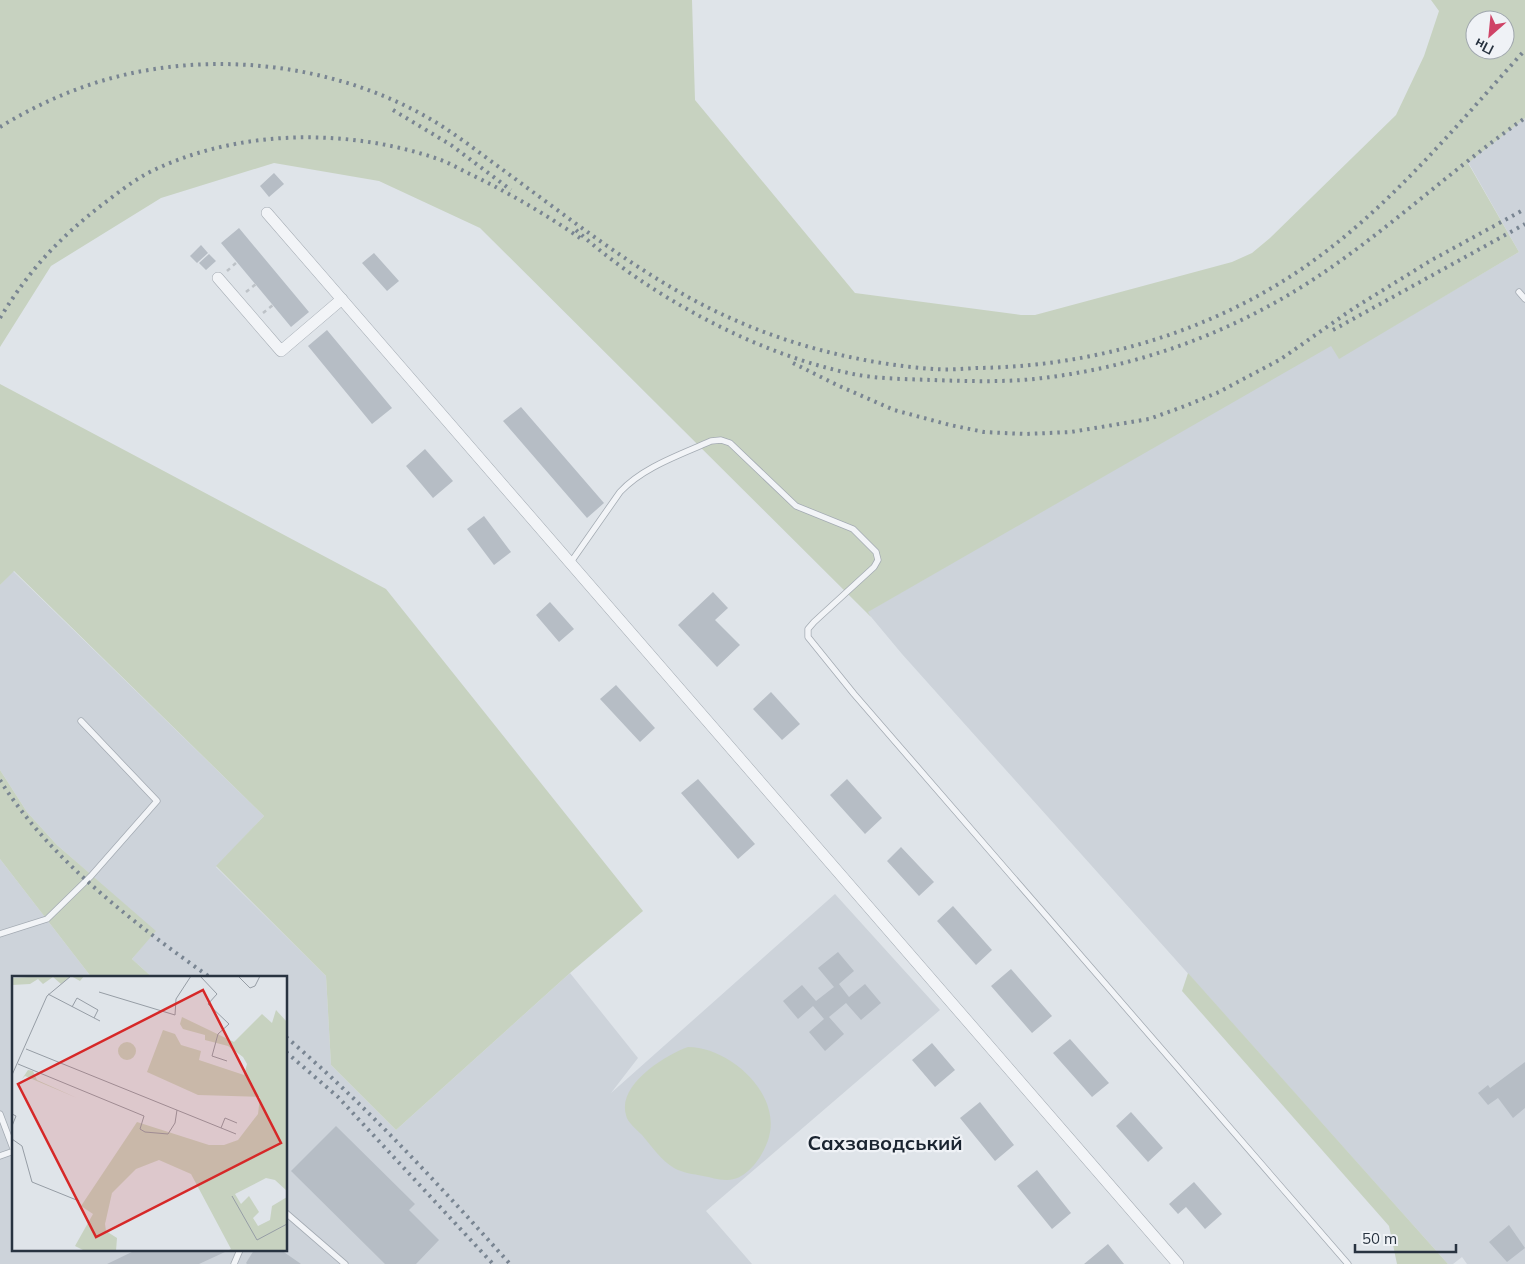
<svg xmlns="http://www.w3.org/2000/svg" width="1525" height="1264" font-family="Mulish,sans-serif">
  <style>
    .built { fill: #cdd3da }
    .green { fill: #c7d2c0; fill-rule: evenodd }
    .building { fill: #b6bdc5 }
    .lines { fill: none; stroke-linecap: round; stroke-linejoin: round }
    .service-casing { stroke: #a4abb3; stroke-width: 7 }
    .minor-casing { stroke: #a4abb3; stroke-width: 12 }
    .path { stroke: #bdc2c7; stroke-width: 2.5; stroke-dasharray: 4 4; stroke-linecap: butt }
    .service { stroke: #f2f4f7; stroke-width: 5.5 }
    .minor { stroke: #f2f4f7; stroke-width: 11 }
    .rail { stroke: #798592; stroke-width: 4; stroke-dasharray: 2.5 5; stroke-linecap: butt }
    .labels { text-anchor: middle; stroke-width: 4.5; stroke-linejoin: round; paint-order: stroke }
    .district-label { font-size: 20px; font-weight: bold; fill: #1a2430; stroke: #eff2f6 }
    .inset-road { fill: none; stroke: #969da5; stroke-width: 1 }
    .view { fill: #d62828; fill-opacity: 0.15; stroke: #d62828; stroke-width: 2.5 }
    .inset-edge { fill: none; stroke: #283340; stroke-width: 2.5 }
  </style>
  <rect width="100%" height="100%" fill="#dfe4e9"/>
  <path class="built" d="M 1525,118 L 1525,1264 L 1467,1264 L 1462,1257 L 1453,1264 L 1448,1264 L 902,654 L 867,612 L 1331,345 L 1339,358 L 1519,252 L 1468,162 Z
    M 13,571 L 264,816 L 216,867 L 326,976 L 331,1065 L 396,1130 L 570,973 L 638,1058 L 611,1093 L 835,894 L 940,1010 L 706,1211 L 752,1264 L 0,1264 L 0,859 L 92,978 L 14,978 L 14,1250 L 286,1250 L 286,978 L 153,978 L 132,959 L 155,931 L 57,845 L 27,812 L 0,770 L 0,585 Z"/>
  <path class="green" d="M 0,0 L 692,0 L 695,100 L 855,293 L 1021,315 L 1035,315 L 1232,262 L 1252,253 L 1270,238 L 1396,115 L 1424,56 L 1439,11 L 1431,0 L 1525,0 L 1525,118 L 1468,163 L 1519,252 L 1339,359 L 1331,346 L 868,612 L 871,617 L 480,228 L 379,181 L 274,163 L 161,198 L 51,266 L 0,347 ZM 1475,20 L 1505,20 L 1505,50 L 1475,50 Z
    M 0,384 L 386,589 L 643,911 L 570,973 L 396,1130 L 331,1065 L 326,976 L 216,866 L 264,816 L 14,571 L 0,585 Z
    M 0,770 L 27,812 L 57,845 L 156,931 L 132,959 L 153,978 L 92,978 L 0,859 Z
    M 1188,973 L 1448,1264 L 1397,1264 L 1389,1226 L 1182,991 Z
    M 688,1047 C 729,1047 781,1093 769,1137 C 764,1155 747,1181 726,1180 C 718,1180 710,1177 703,1176 C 693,1174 683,1173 674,1168 C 661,1160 652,1147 642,1135 C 637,1130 627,1122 626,1115 C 617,1085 665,1055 688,1047 Z"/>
  <path class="building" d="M 274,173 L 284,184 L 269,197 L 260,186 Z
    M 239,228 L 309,312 L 291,327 L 221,243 Z
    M 201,245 L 208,253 L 197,263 L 190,256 Z
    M 374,253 L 399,281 L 387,291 L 362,263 Z
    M 209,254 L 216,261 L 206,270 L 199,263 Z
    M 327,330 L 392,408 L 372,424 L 308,346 Z
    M 521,407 L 604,503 L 587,518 L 503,421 Z
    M 425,449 L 453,481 L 433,498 L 406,466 Z
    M 484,516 L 511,552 L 494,565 L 467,529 Z
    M 713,592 L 728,608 L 715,620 L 740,645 L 717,667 L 678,625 Z
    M 550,602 L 574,629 L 559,642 L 536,615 Z
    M 616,685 L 655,728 L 640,742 L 600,699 Z
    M 771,692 L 800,724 L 782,740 L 753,709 Z
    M 698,779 L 755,844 L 738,859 L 681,793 Z
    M 847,779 L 882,818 L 865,834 L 830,795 Z
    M 901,847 L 934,882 L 919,896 L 887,861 Z
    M 953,906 L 992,950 L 976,965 L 937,921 Z
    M 838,952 L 854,971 L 839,984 L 849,997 L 865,984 L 881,1003 L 861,1020 L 846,1003 L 829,1017 L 844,1034 L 825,1051 L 809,1032 L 824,1019 L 813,1006 L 798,1019 L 783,1001 L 802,985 L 816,1001 L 834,987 L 818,968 Z
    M 1011,969 L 1052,1016 L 1032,1033 L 991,986 Z
    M 1070,1039 L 1109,1083 L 1092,1097 L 1053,1053 Z
    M 932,1043 L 955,1070 L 935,1087 L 912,1060 Z
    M 1525,1062 L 1525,1108 L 1513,1118 L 1498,1098 L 1488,1105 L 1478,1093 L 1488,1085 L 1490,1088 Z
    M 980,1102 L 1014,1145 L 995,1161 L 960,1118 Z
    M 1131,1112 L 1163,1148 L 1148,1162 L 1116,1126 Z
    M 336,1126 L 415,1204 L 409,1210 L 439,1240 L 416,1264 L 385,1264 L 291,1171 Z
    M 1037,1170 L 1071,1213 L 1052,1229 L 1017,1186 Z
    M 1194,1182 L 1222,1214 L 1205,1229 L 1186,1207 L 1178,1214 L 1169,1204 Z
    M 1509,1225 L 1525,1248 L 1507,1262 L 1489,1242 Z
    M 1108,1244 L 1124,1264 L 1084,1264 Z
    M 136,1250 L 224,1250 L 225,1252 L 199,1264 L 107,1264 Z
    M 254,1250 L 281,1250 L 301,1264 L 247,1264 L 246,1263 Z"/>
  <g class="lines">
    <defs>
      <path id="service" d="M 1519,292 L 1525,299
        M 571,562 L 620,492 C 643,467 680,455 711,441 L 721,440 L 730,443 L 796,506 L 853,529 L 876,552 L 878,560 L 874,567 L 814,622 L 808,629 L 808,637 L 854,694 L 1348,1264
        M 0,934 L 47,919 L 91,876 L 157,801 L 81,721
        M 0,1114 L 14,1151
        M 0,1156 L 14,1151
        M 286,1213 L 345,1264
        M 234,1264 L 240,1250"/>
      <path id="minor" d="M 267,213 L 1178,1264
        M 218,278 L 281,351 L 342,299"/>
    </defs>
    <use href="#service" class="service-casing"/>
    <use href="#minor" class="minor-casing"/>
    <path class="path" d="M 227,271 L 237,262
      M 246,292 L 256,284
      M 263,313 L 273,305"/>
    <use href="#service" class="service"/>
    <use href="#minor" class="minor"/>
    <path class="rail" d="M 393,110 L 451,145 L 511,190
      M 0,127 C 39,103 83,84 128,74 C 231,51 347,68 437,123 C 464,140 489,160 514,178 C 575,223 641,274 709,308 C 779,343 855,363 933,369 C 947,370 962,369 976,368 C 1090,367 1209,333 1303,268 C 1389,209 1455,127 1525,50
      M 576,230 C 649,296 756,354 853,374 C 878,379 906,379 932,380 C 962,381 993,382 1023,380 C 1117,372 1209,342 1290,294 C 1374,244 1445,174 1525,118
      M 0,318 C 30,269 58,239 103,204 C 119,192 135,179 154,170 C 240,129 349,128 438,159 C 450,163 461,170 472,175 C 511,194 545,214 580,238
      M 1333,330 L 1525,224
      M 793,363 L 837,385 L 894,410 L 950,425 L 984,432 L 1025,434 L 1071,432 L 1149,419 L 1185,406 L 1219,392 L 1281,359 L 1354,308 L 1430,261 L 1525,209
      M 0,780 C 49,859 136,925 211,978
      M 286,1037 C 367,1106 439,1185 510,1264
      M 286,1052 L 338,1097 L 493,1264"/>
  </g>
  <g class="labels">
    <g class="district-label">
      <text x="885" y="1150">Сахзаводський</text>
    </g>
  </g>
  <g transform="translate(12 976)">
    <rect width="275" height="275" fill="#dfe4e9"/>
    <path d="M 33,0 L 72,0 L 68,5 L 59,0 L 49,8 L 41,1 L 31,8 L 26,3 L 18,8 L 0,9 L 0,2 ZM 264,34 L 275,46 L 275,215 L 263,204 L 254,202 L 223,218 L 229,228 L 237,220 L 247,236 L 241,242 L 246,250 L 258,244 L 260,230 L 275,221 L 275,275 L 215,275 L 219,273 L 179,198 L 147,184 L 124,193 L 100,217 L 93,248 L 94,255 L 105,262 L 104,275 L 73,275 L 63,270 L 81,238 L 69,230 L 125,146 L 197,169 L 212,169 L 226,164 L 246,138 L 248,121 L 186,119 L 135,96 L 151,54 L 163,58 L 169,69 L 189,75 L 187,84 L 232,99 L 235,88 L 231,81 L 216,70 L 193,64 L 193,59 L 171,53 L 168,48 L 170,41 L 222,66 L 250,38 L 260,47 ZM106 75a9 9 0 1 1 18 0a9 9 0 1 1-18 0ZM 16,94 L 21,95 L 25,104 L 65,122 L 13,100 L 10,103 Z" fill="#c7d2c0"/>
    <path class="inset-road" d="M 188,0 L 205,18 L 196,28 L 217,48 L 206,58 L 200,80 L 215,85M 226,0 L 238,12 L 243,10 L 248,0M 87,16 L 163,39 L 164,23 L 179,0M 36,18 L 88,45M 60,31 L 65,22 L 86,34 L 82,42M 14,73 L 224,158M 6,88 L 132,140 L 128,153 L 133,156 L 156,158 L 163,147 L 165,134M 0,99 L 35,20 L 59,0M 0,138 L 4,140 L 0,150M 209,152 L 213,142 L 225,147M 0,163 L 10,170 L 20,206 L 67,225M 220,220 L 245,264 L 275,248"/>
    <path class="view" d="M 191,14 L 269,167 L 84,261 L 6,108 Z"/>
    <rect width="275" height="275" class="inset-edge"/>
  </g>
  <g transform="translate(1490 35) rotate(207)"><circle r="24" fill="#eff2f6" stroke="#9fa6ad"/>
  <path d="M0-4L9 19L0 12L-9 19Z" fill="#cf4366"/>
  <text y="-8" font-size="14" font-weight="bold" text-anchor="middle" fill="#283340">Пн</text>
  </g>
  <path d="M1355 1244v8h101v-8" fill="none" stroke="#283340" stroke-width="2.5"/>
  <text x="1362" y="1244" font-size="15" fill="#283340" stroke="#eff2f6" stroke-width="4" paint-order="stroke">50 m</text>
</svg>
